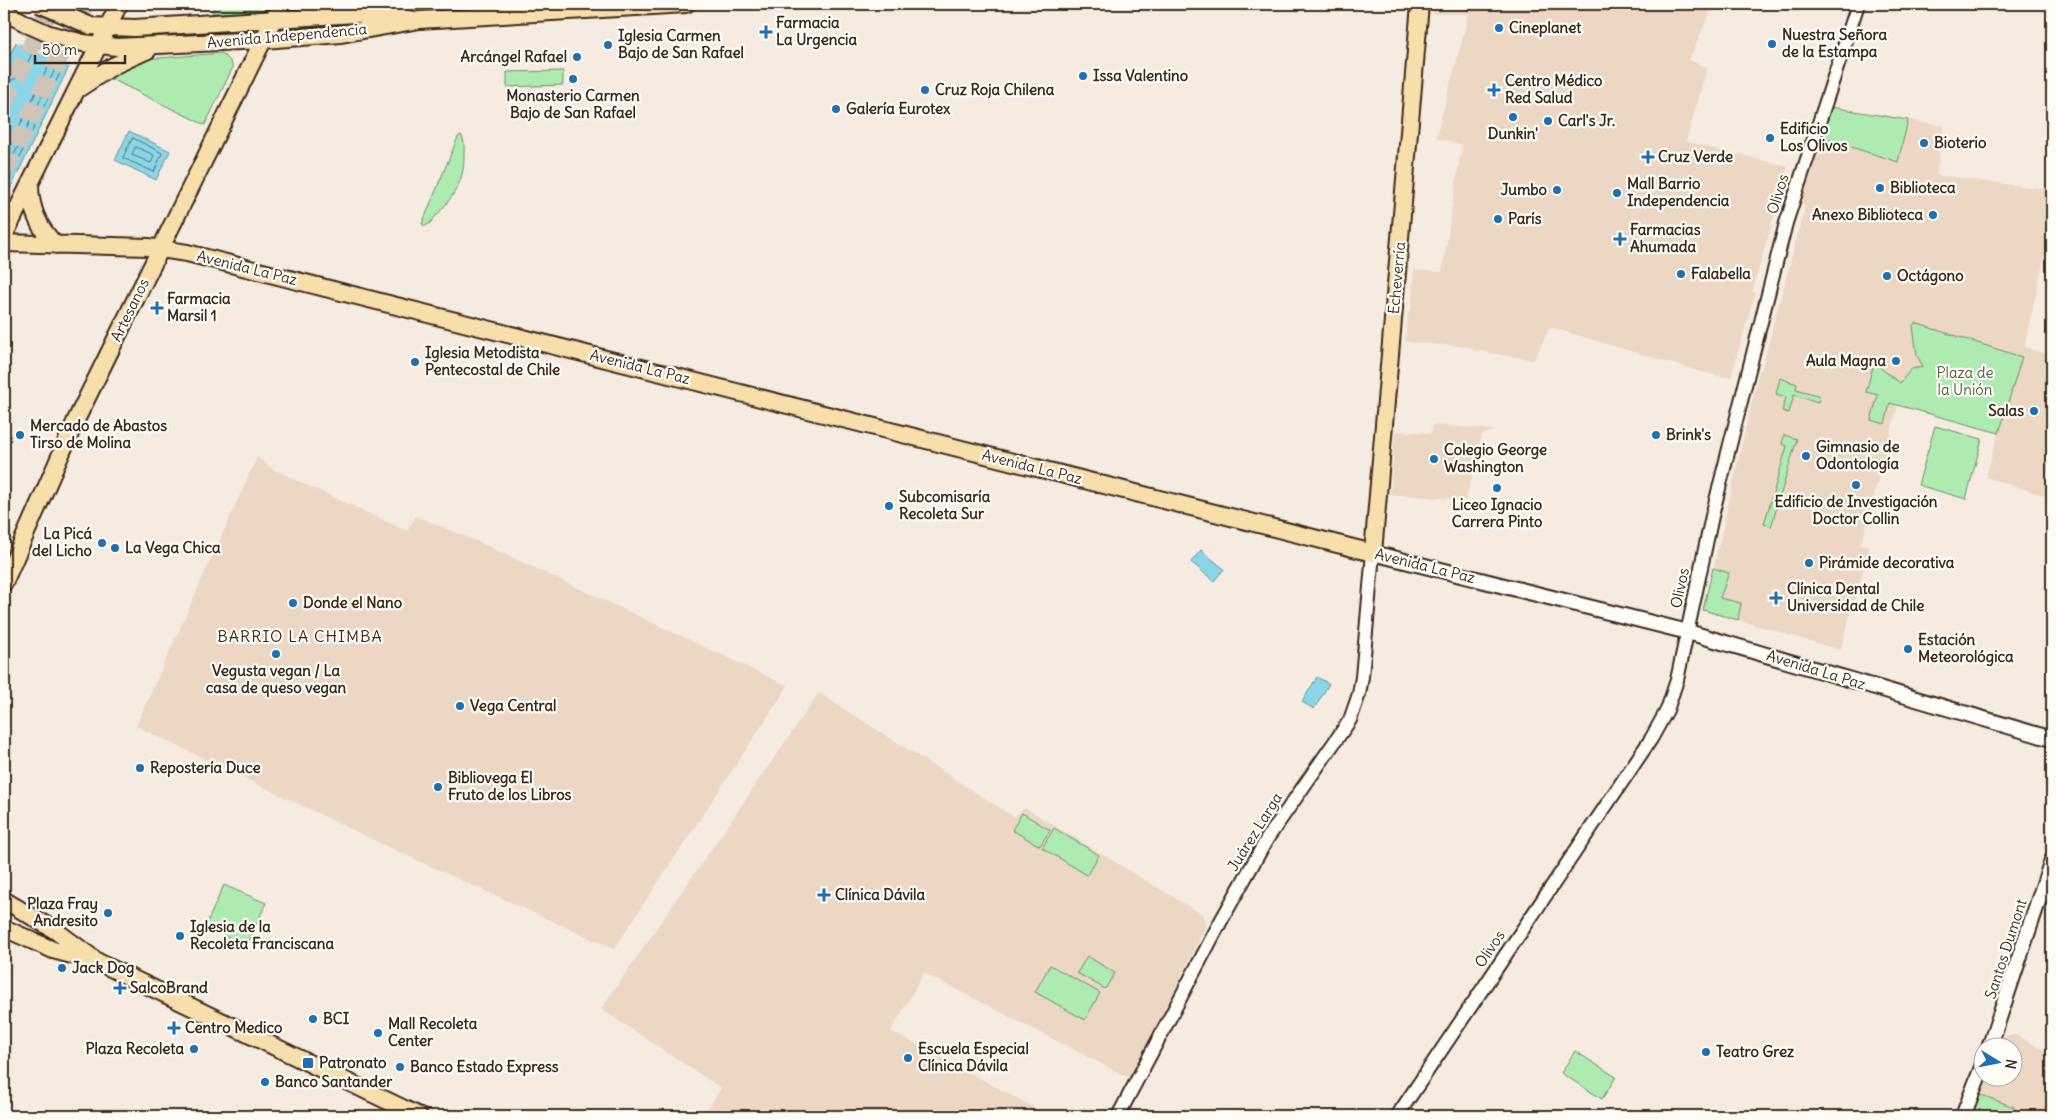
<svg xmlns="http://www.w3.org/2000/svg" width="2056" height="1120" font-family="Delius,sans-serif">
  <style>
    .built { fill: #ebd7c4 }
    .green { fill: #adebb1; stroke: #748a68 }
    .water { fill: #89d6e8; stroke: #6a9197 }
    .pier { fill: #f5ebe0 }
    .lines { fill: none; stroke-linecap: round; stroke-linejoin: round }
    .shore { stroke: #5a6f6f; stroke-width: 1 }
    .motorway-tunnel { stroke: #d0c4b9; stroke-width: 19; stroke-dasharray: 19 9; stroke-linecap: butt }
    .tertiary-casing { stroke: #3b2a1e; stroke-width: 16 }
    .secondary-casing { stroke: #3b2a1e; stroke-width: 18 }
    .primary-casing { stroke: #3b2a1e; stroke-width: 20 }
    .tertiary { stroke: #fdfcf7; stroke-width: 12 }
    .secondary { stroke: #fdfcf7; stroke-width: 14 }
    .primary { stroke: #f8deab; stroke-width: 16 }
    .primary-bridge-casing { stroke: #3b2a1e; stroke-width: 20; stroke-linecap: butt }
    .primary-bridge { stroke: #f8deab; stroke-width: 16 }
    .poi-dot { fill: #1f6fb2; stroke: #fdfcf7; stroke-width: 2 }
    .labels { text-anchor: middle; stroke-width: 4.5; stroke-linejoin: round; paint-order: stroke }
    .poi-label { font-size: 15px; font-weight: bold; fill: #3b2a1e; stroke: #fdfcf7; text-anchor: start }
    .street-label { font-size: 15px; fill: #3b2a1e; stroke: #fdfcf7 }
    .park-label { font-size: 15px; fill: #585a43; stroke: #fdfcf7 }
    .neighbourhood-label { font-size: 16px; letter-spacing: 1px; fill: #3b2a1e; stroke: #fdfcf7 }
  </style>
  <rect width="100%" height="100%" fill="#f5ebe0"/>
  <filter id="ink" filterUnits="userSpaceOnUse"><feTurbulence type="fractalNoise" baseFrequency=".02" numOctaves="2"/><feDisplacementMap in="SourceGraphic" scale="10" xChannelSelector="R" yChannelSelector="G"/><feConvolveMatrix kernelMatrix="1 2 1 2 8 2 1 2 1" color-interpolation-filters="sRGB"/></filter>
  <g filter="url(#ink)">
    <path class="built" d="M 1434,4 L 1714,4 L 1689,60 L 1707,68 L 1686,141 L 1738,156 L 1739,154 L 1788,167 L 1752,292 L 1755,293 L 1731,377 L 1723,377 L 1694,370 L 1550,327 L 1534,360 L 1472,350 L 1472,347 L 1405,342 L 1408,312 L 1411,311 L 1414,270 L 1442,272 L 1462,145 L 1436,138 L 1469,14 L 1433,14 Z
      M 1831,107 L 1944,126 L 1936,175 L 2052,190 L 2052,222 L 2024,347 L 2052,356 L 2052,498 L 1986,477 L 1998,433 L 1898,405 L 1861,545 L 1870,547 L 1840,650 L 1704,610 L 1759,370 L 1761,371 L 1804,211 L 1802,188 Z
      M 1432,425 L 1495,430 L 1482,435 L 1466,500 L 1390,494 L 1395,431 L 1431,433 Z
      M 257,457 L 274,470 L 407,531 L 416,516 L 481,543 L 788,686 L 614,949 L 401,853 L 136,726 Z
      M 819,693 L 1014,817 L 1025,808 L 1203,915 L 1206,926 L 1131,1079 L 924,973 L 891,1031 L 1050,1116 L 704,1116 L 721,1088 L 601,1009 Z
      M 2008,1035 L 2016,1035 L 2052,1054 L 2052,1116 L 2019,1116 L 2014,1107 L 1979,1094 L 1986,1078 L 2014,1078 L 2014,1048 L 1997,1047 L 2000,1040 Z"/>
    <path class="green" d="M 216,4 L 274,4 L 267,11 L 212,13 Z
      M 222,53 L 230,61 L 233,67 L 205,125 L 105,76 L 134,60 Z
      M 563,71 L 563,85 L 507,87 L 507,72 Z
      M 1831,107 L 1908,120 L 1898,162 L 1820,137 Z
      M 461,135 C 465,141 464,148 464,155 C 465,186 448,202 429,224 L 425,226 L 422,224 L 458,137 Z
      M 1915,323 L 2022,357 L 1999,433 L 1890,403 L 1885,424 L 1871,420 L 1878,395 L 1866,392 L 1874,363 L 1900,383 L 1911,369 L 1923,367 L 1917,355 L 1913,326 Z
      M 1780,378 L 1797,384 L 1796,389 L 1820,396 L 1818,402 L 1794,395 L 1789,413 L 1782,411 L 1786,397 L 1776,394 Z
      M 1935,426 L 1982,439 L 1966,499 L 1918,485 Z
      M 1784,435 L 1797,439 L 1771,527 L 1764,524 L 1787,446 L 1782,444 Z
      M 1713,568 L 1729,573 L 1720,598 L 1741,603 L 1738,620 L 1703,610 Z
      M 1022,813 L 1050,830 L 1040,846 L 1012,830 Z
      M 1054,828 L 1099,855 L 1087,875 L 1042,848 Z
      M 224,885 L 266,903 L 247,946 L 205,927 Z
      M 1087,956 L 1115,973 L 1105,989 L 1077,973 Z
      M 1050,965 L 1100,993 L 1085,1020 L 1035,992 Z
      M 1575,1051 L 1616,1077 L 1602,1099 L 1561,1073 Z
      M 1979,1094 L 2014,1107 L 2019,1116 L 1972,1116 Z"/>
    <path class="water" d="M 34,4 L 99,4 L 4,202 L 4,68 Z
      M 129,131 L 170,151 L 156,180 L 115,160 Z
      M 1201,550 L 1224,569 L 1214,581 L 1191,562 Z
      M 1317,677 L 1329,684 L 1314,709 L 1302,702 Z"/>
    <path class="pier" d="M 31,4 L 81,4 L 98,12 L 71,68 L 14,41 Z"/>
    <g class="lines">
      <path class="shore" d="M 4,82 C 25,81 30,55 38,39
        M 133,138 L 162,153 L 154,172 L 123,158 Z
        M 136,147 L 154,155 L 151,163 L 132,155 Z
        M 4,159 L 58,46
        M 4,176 L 65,48
        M 4,190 L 71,50"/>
      <path class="motorway-tunnel" d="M 4,103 L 52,4
        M 4,171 L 85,4"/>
      <defs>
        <path id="tertiary" d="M 1118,1116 L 1222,919 L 1267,839 L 1350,720 L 1359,694 L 1362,677 L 1373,553
          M 1397,1116 L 1651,739 L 1667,710 L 1677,680 L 1712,516 L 1786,223 L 1858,4"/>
        <path id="secondary" d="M 1373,553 L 1688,632 L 2052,739
          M 1989,1048 L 2052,860
          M 1963,1116 L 1984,1062"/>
        <path id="primary" d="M 4,12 L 29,25
          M 91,26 L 134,28 L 356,14 L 407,18
          M 83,43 L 117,47 L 263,40 L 341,34 L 419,20 L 686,4
          M 78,89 L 113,66 L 148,50
          M 30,184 C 30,208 38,228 56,245
          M 4,236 L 119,4
          M 4,243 L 148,247 L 187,253 L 1373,553 L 1420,4
          M 4,583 L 76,420 L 281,4
          M 4,900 L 56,931 L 98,962 L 419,1116
          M 4,928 L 53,950 L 87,959"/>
      </defs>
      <use href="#tertiary" class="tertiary-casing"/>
      <use href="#secondary" class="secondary-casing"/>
      <use href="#primary" class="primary-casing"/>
      <use href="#tertiary" class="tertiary"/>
      <use href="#secondary" class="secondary"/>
      <use href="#primary" class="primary"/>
      <defs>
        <path id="primary-bridge" d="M 39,4 L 91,26
          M 29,25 L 49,34 L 83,43"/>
      </defs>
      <use href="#primary-bridge" class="primary-bridge-casing"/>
      <use href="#primary-bridge" class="primary-bridge"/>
    </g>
  </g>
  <g class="poi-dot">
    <circle cx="1499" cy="28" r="5"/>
    <path d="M763.5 24.5h5v5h5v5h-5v5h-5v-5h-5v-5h5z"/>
    <circle cx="1772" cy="44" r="5"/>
    <circle cx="608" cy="45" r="5"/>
    <circle cx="577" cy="57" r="5"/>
    <circle cx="1083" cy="76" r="5"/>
    <circle cx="573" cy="79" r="5"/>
    <circle cx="925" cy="90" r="5"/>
    <path d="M1491.5 82.5h5v5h5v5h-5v5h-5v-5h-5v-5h5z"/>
    <circle cx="836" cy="109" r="5"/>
    <circle cx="1513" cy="117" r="5"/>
    <circle cx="1548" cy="121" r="5"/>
    <circle cx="1770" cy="138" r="5"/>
    <circle cx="1924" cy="143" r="5"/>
    <path d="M1645.5 149.5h5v5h5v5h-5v5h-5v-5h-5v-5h5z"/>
    <circle cx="1880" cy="188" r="5"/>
    <circle cx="1557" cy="190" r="5"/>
    <circle cx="1617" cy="193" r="5"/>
    <circle cx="1933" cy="215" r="5"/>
    <circle cx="1498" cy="219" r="5"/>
    <path d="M1617.5 231.5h5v5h5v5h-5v5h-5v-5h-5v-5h5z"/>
    <circle cx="1681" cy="274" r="5"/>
    <circle cx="1887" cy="276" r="5"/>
    <path d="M154.5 300.5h5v5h5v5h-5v5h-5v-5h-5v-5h5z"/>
    <circle cx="1896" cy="361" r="5"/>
    <circle cx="415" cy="362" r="5"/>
    <circle cx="2034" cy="411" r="5"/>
    <circle cx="20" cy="435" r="5"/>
    <circle cx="1656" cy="435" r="5"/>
    <circle cx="1806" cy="456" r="5"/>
    <circle cx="1434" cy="459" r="5"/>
    <circle cx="1856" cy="485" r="5"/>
    <circle cx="1497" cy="488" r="5"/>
    <circle cx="889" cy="506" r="5"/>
    <circle cx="102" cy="543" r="5"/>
    <circle cx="115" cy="548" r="5"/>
    <circle cx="1809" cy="563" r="5"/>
    <path d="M1773.5 590.5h5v5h5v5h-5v5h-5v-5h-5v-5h5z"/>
    <circle cx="293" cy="603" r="5"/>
    <circle cx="1908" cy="649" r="5"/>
    <circle cx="276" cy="654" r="5"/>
    <circle cx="460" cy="706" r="5"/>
    <circle cx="140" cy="768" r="5"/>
    <circle cx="438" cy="787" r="5"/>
    <path d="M821.5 887.5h5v5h5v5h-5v5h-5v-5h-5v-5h5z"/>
    <circle cx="108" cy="913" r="5"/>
    <circle cx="180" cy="936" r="5"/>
    <circle cx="62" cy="968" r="5"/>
    <path d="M117.5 980.5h5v5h5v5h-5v5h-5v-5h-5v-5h5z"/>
    <circle cx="313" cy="1019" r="5"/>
    <path d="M171.5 1020.5h5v5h5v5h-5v5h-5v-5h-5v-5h5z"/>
    <circle cx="378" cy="1033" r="5"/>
    <circle cx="194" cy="1049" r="5"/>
    <circle cx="1706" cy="1052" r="5"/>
    <circle cx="908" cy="1058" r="5"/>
    <rect x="302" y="1057" width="12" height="12" rx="2.5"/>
    <circle cx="400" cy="1067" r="5"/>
    <circle cx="265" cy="1082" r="5"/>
  </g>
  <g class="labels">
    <g class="poi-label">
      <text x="776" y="28">Farmacia<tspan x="776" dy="17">La Urgencia</tspan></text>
      <text x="1509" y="33">Cineplanet</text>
      <text x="1782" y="40">Nuestra Señora<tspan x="1782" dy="17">de la Estampa</tspan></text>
      <text x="618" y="41">Iglesia Carmen<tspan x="618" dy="17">Bajo de San Rafael</tspan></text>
      <text x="567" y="62" text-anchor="end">Arcángel Rafael</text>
      <text x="1093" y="81">Issa Valentino</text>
      <text x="1505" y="86">Centro Médico<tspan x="1505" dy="17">Red Salud</tspan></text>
      <text x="935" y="95">Cruz Roja Chilena</text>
      <text x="573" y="101" text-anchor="middle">Monasterio Carmen<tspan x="573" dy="17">Bajo de San Rafael</tspan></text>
      <text x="846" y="114">Galería Eurotex</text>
      <text x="1558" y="126">Carl's Jr.</text>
      <text x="1780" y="134">Edificio<tspan x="1780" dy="17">Los Olivos</tspan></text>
      <text x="1513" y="139" text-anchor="middle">Dunkin'</text>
      <text x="1934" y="148">Bioterio</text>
      <text x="1658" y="162">Cruz Verde</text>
      <text x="1627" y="189">Mall Barrio<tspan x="1627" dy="17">Independencia</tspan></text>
      <text x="1890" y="193">Biblioteca</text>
      <text x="1547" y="195" text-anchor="end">Jumbo</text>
      <text x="1923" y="220" text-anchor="end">Anexo Biblioteca</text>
      <text x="1508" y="224">París</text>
      <text x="1630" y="235">Farmacias<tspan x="1630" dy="17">Ahumada</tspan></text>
      <text x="1691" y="279">Falabella</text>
      <text x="1897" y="281">Octágono</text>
      <text x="167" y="304">Farmacia<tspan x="167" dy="17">Marsil 1</tspan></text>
      <text x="425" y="358">Iglesia Metodista<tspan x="425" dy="17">Pentecostal de Chile</tspan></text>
      <text x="1886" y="366" text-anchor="end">Aula Magna</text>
      <text x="2024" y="416" text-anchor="end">Salas</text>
      <text x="30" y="431">Mercado de Abastos<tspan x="30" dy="17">Tirso de Molina</tspan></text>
      <text x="1666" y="440">Brink's</text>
      <text x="1816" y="452">Gimnasio de<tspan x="1816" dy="17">Odontología</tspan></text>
      <text x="1444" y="455">Colegio George<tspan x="1444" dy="17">Washington</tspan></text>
      <text x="899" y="502">Subcomisaría<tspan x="899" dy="17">Recoleta Sur</tspan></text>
      <text x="1856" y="507" text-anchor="middle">Edificio de Investigación<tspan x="1856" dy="17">Doctor Collin</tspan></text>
      <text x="1497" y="510" text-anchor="middle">Liceo Ignacio<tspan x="1497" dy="17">Carrera Pinto</tspan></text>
      <text x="92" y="539" text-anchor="end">La Picá<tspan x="92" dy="17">del Licho</tspan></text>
      <text x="125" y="553">La Vega Chica</text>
      <text x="1819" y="568">Pirámide decorativa</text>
      <text x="1787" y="594">Clínica Dental<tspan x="1787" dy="17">Universidad de Chile</tspan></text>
      <text x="303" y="608">Donde el Nano</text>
      <text x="1918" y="645">Estación<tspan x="1918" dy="17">Meteorológica</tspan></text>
      <text x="276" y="676" text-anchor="middle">Vegusta vegan / La<tspan x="276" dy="17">casa de queso vegan</tspan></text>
      <text x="470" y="711">Vega Central</text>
      <text x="150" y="773">Repostería Duce</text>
      <text x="448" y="783">Bibliovega El<tspan x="448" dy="17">Fruto de los Libros</tspan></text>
      <text x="835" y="900">Clínica Dávila</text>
      <text x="98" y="909" text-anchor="end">Plaza Fray<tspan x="98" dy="17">Andresito</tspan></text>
      <text x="190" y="932">Iglesia de la<tspan x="190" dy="17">Recoleta Franciscana</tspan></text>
      <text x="72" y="973">Jack Dog</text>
      <text x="130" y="993">SalcoBrand</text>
      <text x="323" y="1024">BCI</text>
      <text x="388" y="1029">Mall Recoleta<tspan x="388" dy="17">Center</tspan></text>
      <text x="185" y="1033">Centro Medico</text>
      <text x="184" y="1054" text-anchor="end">Plaza Recoleta</text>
      <text x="918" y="1054">Escuela Especial<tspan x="918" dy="17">Clínica Dávila</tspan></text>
      <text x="1716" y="1057">Teatro Grez</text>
      <text x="319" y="1068">Patronato</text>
      <text x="410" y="1072">Banco Estado Express</text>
      <text x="275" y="1087">Banco Santander</text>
    </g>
    <g class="street-label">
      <text transform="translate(287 36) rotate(-5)" y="5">Avenida Independencia</text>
      <text transform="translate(1778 194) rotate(-73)" y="5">Olivos</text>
      <text transform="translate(247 268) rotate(14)" y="5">Avenida La Paz</text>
      <text transform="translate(1397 278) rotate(-85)" y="5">Echeverría</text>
      <text transform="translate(130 310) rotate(-64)" y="5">Artesanos</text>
      <text transform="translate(640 367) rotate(14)" y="5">Avenida La Paz</text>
      <text transform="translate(1032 467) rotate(14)" y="5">Avenida La Paz</text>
      <text transform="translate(1425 566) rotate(14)" y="5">Avenida La Paz</text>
      <text transform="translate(1680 588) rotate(-78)" y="5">Olivos</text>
      <text transform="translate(1816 670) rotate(17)" y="5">Avenida La Paz</text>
      <text transform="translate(1255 832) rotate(-58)" y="5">Juárez Larga</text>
      <text transform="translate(1490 949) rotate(-56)" y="5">Olivos</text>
      <text transform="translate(2006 949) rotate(-72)" y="5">Santos Dumont</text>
    </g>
    <g class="park-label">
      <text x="1965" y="378">Plaza de<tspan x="1965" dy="17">la Unión</tspan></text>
    </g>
    <g class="neighbourhood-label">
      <text x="300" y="642">BARRIO LA CHIMBA</text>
    </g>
  </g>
  <rect width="2056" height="1120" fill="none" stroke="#fdfcf7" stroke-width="20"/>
  <rect x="10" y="10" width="2036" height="1100" fill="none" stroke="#3b2a1e" stroke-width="2" filter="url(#ink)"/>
  <g transform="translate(1998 1062) rotate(100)"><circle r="24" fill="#fdfcf7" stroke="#afa8a0"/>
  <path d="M0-4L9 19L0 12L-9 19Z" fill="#1f6fb2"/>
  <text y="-8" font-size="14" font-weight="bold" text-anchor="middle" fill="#3b2a1e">N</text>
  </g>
  <path d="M35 55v8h90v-8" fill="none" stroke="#3b2a1e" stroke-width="2.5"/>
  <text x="42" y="55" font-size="15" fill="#3b2a1e" stroke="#fdfcf7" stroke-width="4" paint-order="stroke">50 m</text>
</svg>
